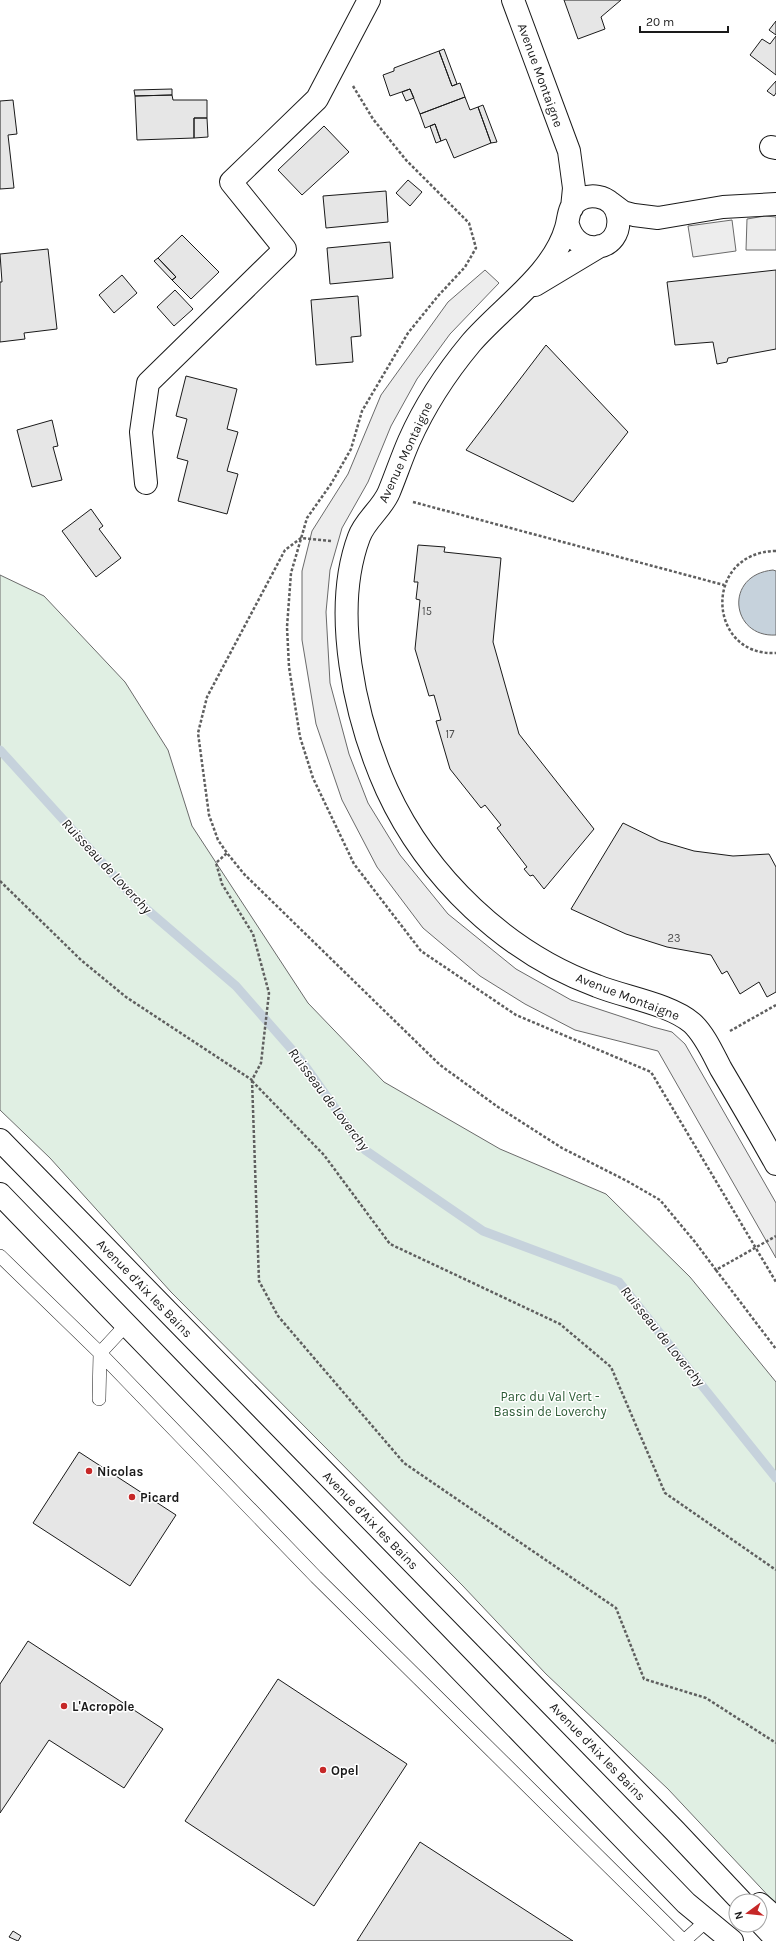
<svg xmlns="http://www.w3.org/2000/svg" width="776" height="1941" font-family="Karla,sans-serif">
  <style>
    .green { fill: #e0efe3; stroke: #6a6a6a }
    .parking { fill: #ededed; stroke: #6a6a6a }
    .water { fill: #c6d2dc; stroke: #6a6a6a }
    .lines { fill: none; stroke-linecap: round; stroke-linejoin: round }
    .stream { stroke: #c6d2dc; stroke-width: 9 }
    .building { fill: #e6e6e6; stroke: #1a1a1a }
    .lane-casing { stroke: #1a1a1a; stroke-width: 14 }
    .street-casing { stroke: #1a1a1a; stroke-width: 24 }
    .primary-casing { stroke: #1a1a1a; stroke-width: 24 }
    .path { stroke: #5f5f5f; stroke-width: 2.5; stroke-dasharray: 3 2; stroke-linecap: butt }
    .lane { stroke: #fff; stroke-width: 13 }
    .street { stroke: #fff; stroke-width: 22 }
    .primary { stroke: #fff; stroke-width: 22 }
    .poi-dot { fill: #c62828; stroke: #fff; stroke-width: 1.5 }
    .labels { text-anchor: middle; stroke-width: 3; stroke-linejoin: round; paint-order: stroke }
    .number-label { font-size: 11px; fill: #4d4d4d }
    .street-label { font-size: 13px; fill: #1a1a1a; stroke: #fff }
    .park-label { font-size: 13px; fill: #2b5a34; stroke: #fff }
    .poi-label { font-size: 13px; font-weight: bold; fill: #1a1a1a; stroke: #fff; text-anchor: start }
    .water-label { font-size: 14px; font-style: italic; fill: #1a1a1a; stroke: #fff }
  </style>
  <rect width="100%" height="100%" fill="#fff"/>
  <path class="green" d="M 0,575 L 44,596 L 125,682 L 168,750 L 192,826 L 308,1003 L 384,1082 L 500,1149 L 606,1194 L 690,1277 L 776,1382 L 776,1904 L 668,1789 L 546,1674 L 463,1586 L 171,1292 L 50,1158 L 0,1110 Z"/>
  <path class="parking" d="M 765,216 L 776,217 L 776,250 L 746,250 L 747,219 Z
    M 732,220 L 736,251 L 693,257 L 688,226 Z
    M 485,270 L 499,283 L 450,334 L 417,379 L 391,426 L 368,482 L 342,528 L 330,570 L 326,612 L 330,683 L 349,754 L 368,803 L 400,855 L 448,914 L 516,969 L 571,1000 L 653,1027 L 672,1032 L 685,1044 L 776,1203 L 776,1258 L 658,1051 L 575,1030 L 525,1004 L 480,976 L 423,928 L 377,867 L 342,800 L 316,724 L 302,640 L 302,571 L 312,531 L 348,474 L 381,395 L 448,302 Z"/>
  <path class="water" d="M 773,570 L 776,571 L 776,635 C 731,638 723,575 773,570 Z"/>
  <g class="lines">
    <path class="stream" d="M 0,750 L 137,901 L 236,986 L 301,1060 L 365,1150 L 483,1231 L 619,1282 L 776,1478"/>
  </g>
  <path class="building" d="M 564,0 L 621,0 L 601,17 L 605,29 L 578,39 Z
    M 776,21 L 776,35 L 769,30 Z
    M 776,36 L 776,75 L 750,55 L 762,39 L 770,44 Z
    M 444,49 L 457,84 L 452,86 L 439,51 Z
    M 439,51 L 452,86 L 460,83 L 465,97 L 420,114 L 410,89 L 390,96 L 383,75 L 394,71 L 394,68 Z
    M 776,81 L 776,93 L 774,96 L 767,91 Z
    M 172,89 L 172,95 L 135,96 L 134,90 Z
    M 410,89 L 414,98 L 406,101 L 402,92 Z
    M 172,95 L 173,100 L 207,100 L 207,118 L 194,118 L 194,138 L 137,140 L 135,96 Z
    M 465,97 L 470,110 L 478,107 L 491,143 L 454,158 L 446,139 L 441,141 L 435,124 L 425,128 L 420,114 Z
    M 13,100 L 17,134 L 8,135 L 14,188 L 0,189 L 0,101 Z
    M 483,105 L 497,142 L 491,143 L 478,107 Z
    M 194,118 L 207,118 L 208,137 L 194,138 Z
    M 435,124 L 441,141 L 436,143 L 430,126 Z
    M 324,126 L 349,152 L 302,195 L 278,170 Z
    M 408,180 L 422,192 L 410,206 L 396,193 Z
    M 386,191 L 388,222 L 326,228 L 323,196 Z
    M 182,235 L 219,272 L 191,299 L 172,280 L 176,277 L 158,258 Z
    M 390,242 L 393,278 L 330,284 L 327,248 Z
    M 48,249 L 57,329 L 24,333 L 25,339 L 0,342 L 0,282 L 2,282 L 0,254 Z
    M 158,258 L 176,277 L 172,280 L 154,261 Z
    M 776,270 L 776,349 L 728,358 L 727,362 L 717,364 L 713,342 L 675,345 L 667,282 Z
    M 122,275 L 137,293 L 114,313 L 99,295 Z
    M 175,290 L 193,309 L 174,326 L 157,307 Z
    M 358,296 L 361,336 L 351,337 L 353,362 L 316,365 L 311,300 Z
    M 546,345 L 628,432 L 573,502 L 466,450 Z
    M 186,376 L 237,389 L 227,429 L 238,432 L 227,471 L 238,474 L 227,514 L 178,501 L 188,461 L 177,458 L 187,419 L 176,416 Z
    M 52,420 L 58,446 L 53,447 L 62,480 L 32,487 L 17,430 Z
    M 91,509 L 103,526 L 99,529 L 121,558 L 96,577 L 62,531 Z
    M 418,545 L 445,547 L 444,552 L 501,558 L 493,642 L 519,734 L 594,829 L 544,889 L 533,875 L 530,876 L 524,869 L 527,867 L 497,828 L 501,825 L 485,805 L 481,808 L 450,769 L 436,721 L 441,720 L 434,695 L 429,696 L 415,649 L 420,600 L 416,599 L 418,582 L 414,582 Z
    M 623,823 L 660,841 L 694,851 L 733,856 L 769,854 L 776,867 L 776,992 L 767,997 L 759,982 L 740,994 L 727,971 L 722,974 L 711,955 L 667,947 L 626,934 L 571,909 Z
    M 79,1452 L 176,1515 L 130,1586 L 33,1523 Z
    M 28,1641 L 163,1729 L 124,1788 L 49,1740 L 0,1813 L 0,1684 Z
    M 278,1679 L 407,1764 L 314,1906 L 185,1821 Z
    M 420,1842 L 573,1941 L 357,1941 Z
    M 13,1931 L 21,1936 L 18,1941 L 9,1937 Z"/>
  <g class="lines">
    <defs>
      <path id="lane" d="M 0,1256 L 100,1353 L 316,1577 L 684,1941
        M 99,1399 L 100,1353 L 126,1325
        M 684,1941 L 704,1923"/>
      <path id="street" d="M 513,0 L 569,151 L 574,188 L 572,208
        M 771,147 L 776,148
        M 611,203 L 623,212 L 634,215 L 658,218 L 723,207 L 776,204
        M 568,225 C 577,260 623,251 618,217 C 615,194 583,189 571,208 C 568,215 568,222 566,228 C 553,274 501,308 471,343 C 446,373 425,405 409,441 C 402,457 396,475 389,492 C 382,509 365,520 359,537 C 331,612 355,719 387,790 C 427,877 506,953 597,986 C 624,997 670,1004 692,1023 C 705,1035 713,1054 721,1069 C 740,1101 758,1132 776,1164
        M 535,285 L 600,246
        M 146,483 L 141,432 L 148,383 L 285,249 L 231,182 L 317,99 L 369,0"/>
      <path id="primary" d="M 0,1140 L 675,1831 L 741,1901
        M 0,1194 L 686,1903 L 732,1941
        M 760,1904 L 776,1918
        M 760,1922 L 776,1939"/>
    </defs>
    <use href="#lane" class="lane-casing"/>
    <use href="#street" class="street-casing"/>
    <use href="#primary" class="primary-casing"/>
    <path class="path" d="M 353,86 L 373,119 L 406,160 L 469,223 L 476,248 L 465,267 L 438,296 L 408,333 L 362,411 L 351,449 L 331,484 L 307,518 L 291,573 L 287,627 L 289,667 L 300,737 L 313,778 L 354,864 L 421,951 L 516,1015 L 651,1072 L 776,1282
      M 413,502 L 724,585
      M 331,541 L 301,538 L 285,550 L 207,697 L 198,733 L 209,815 L 218,840 L 227,853 L 244,874 L 440,1065 L 498,1107 L 562,1148 L 627,1181 L 660,1200 L 695,1242 L 716,1270 L 776,1236
      M 776,551 C 702,552 707,657 776,653
      M 0,881 L 81,960 L 126,997 L 252,1080 L 261,1063 L 269,993 L 253,934 L 222,884 L 216,863 L 227,853
      M 730,1031 L 776,1005
      M 252,1080 L 259,1281 L 278,1316 L 404,1463 L 616,1608 L 644,1679 L 706,1698 L 776,1743
      M 252,1081 L 324,1155 L 390,1244 L 560,1324 L 611,1367 L 665,1493 L 776,1570
      M 716,1270 L 776,1349"/>
    <use href="#lane" class="lane"/>
    <use href="#street" class="street"/>
    <use href="#primary" class="primary"/>
  </g>
  <g class="poi-dot">
    <circle cx="89" cy="1471" r="4"/>
    <circle cx="132" cy="1497" r="4"/>
    <circle cx="64" cy="1706" r="4"/>
    <circle cx="323" cy="1770" r="4"/>
  </g>
  <g class="labels">
    <g class="number-label">
      <text x="427" y="615">15</text>
      <text x="450" y="738">17</text>
      <text x="674" y="942">23</text>
    </g>
    <g class="street-label">
      <text transform="translate(541 75) rotate(70)" y="5">Avenue Montaigne</text>
      <text transform="translate(405 452) rotate(-65)" y="5">Avenue Montaigne</text>
      <text transform="translate(628 996) rotate(21)" y="5">Avenue Montaigne</text>
      <text transform="translate(145 1288) rotate(46)" y="5">Avenue d'Aix les Bains</text>
      <text transform="translate(371 1520) rotate(46)" y="5">Avenue d'Aix les Bains</text>
      <text transform="translate(598 1751) rotate(46)" y="5">Avenue d'Aix les Bains</text>
    </g>
    <g class="park-label">
      <text x="550" y="1401">Parc du Val Vert -<tspan x="550" dy="15">Bassin de Loverchy</tspan></text>
    </g>
    <g class="poi-label">
      <text x="97" y="1476">Nicolas</text>
      <text x="140" y="1502">Picard</text>
      <text x="72" y="1711">L'Acropole</text>
      <text x="331" y="1775">Opel</text>
    </g>
    <g class="water-label">
      <text transform="translate(107 866) rotate(47)" y="5">Ruisseau de Loverchy</text>
      <text transform="translate(329 1099) rotate(53)" y="5">Ruisseau de Loverchy</text>
      <text transform="translate(663 1336) rotate(51)" y="5">Ruisseau de Loverchy</text>
    </g>
  </g>
  <g transform="translate(748 1913) rotate(255)"><circle r="19" fill="#ffffff" stroke="#a3a3a3"/>
  <path d="M0-3L7 15L0 10L-7 15Z" fill="#c62828"/>
  <text y="-6" font-size="11" font-weight="bold" text-anchor="middle" fill="#1a1a1a">N</text>
  </g>
  <path d="M640 26v6h88v-6" fill="none" stroke="#1a1a1a" stroke-width="2"/>
  <text x="646" y="26" font-size="12" fill="#1a1a1a" stroke="#ffffff" stroke-width="3" paint-order="stroke">20 m</text>
</svg>
